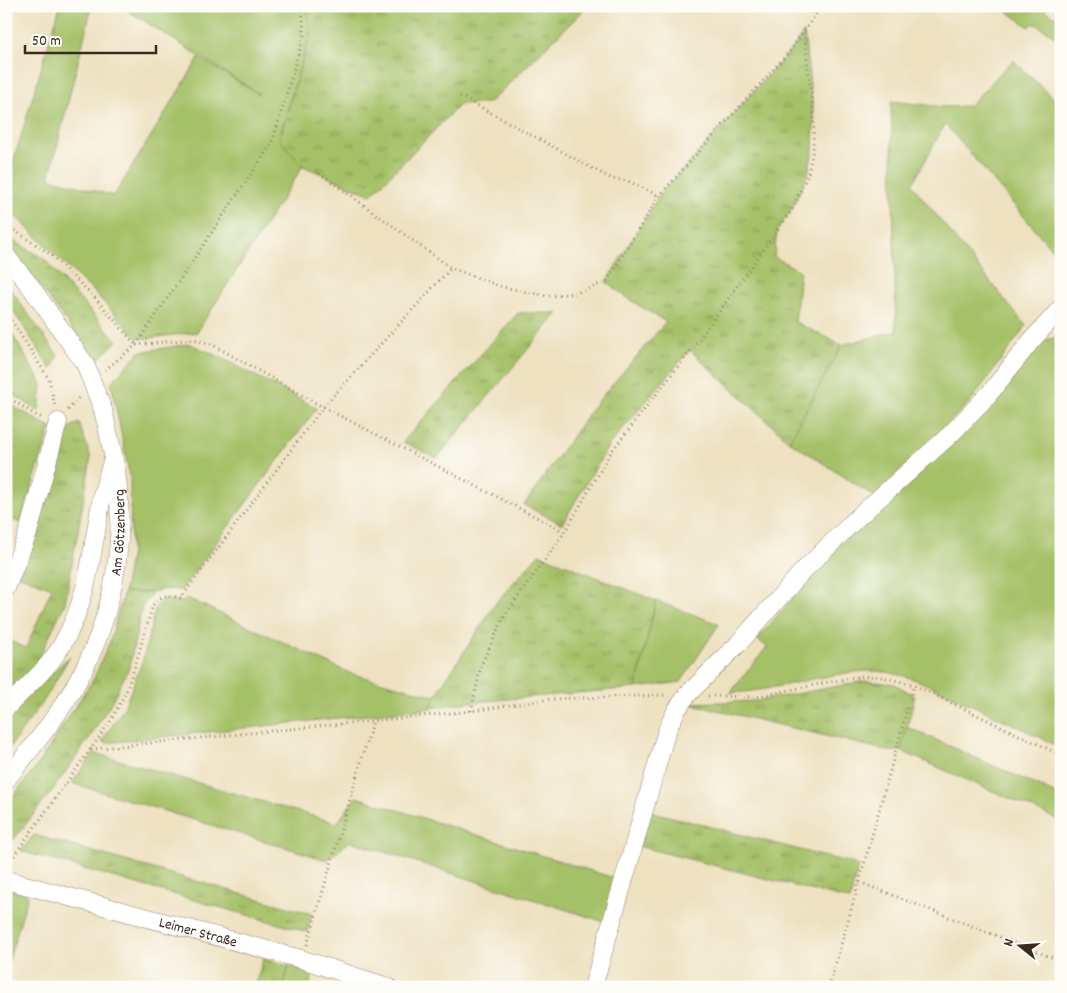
<svg xmlns="http://www.w3.org/2000/svg" width="1067" height="993" font-family="Dekko,sans-serif">
  <style>
    .grass { fill: url(#grass-tufts); stroke: #707643 }
    .garden { fill: #a5c168; stroke: #707643 }
    .lines { fill: none; stroke-linecap: round; stroke-linejoin: round }
    .minor-casing { stroke: #94866f; stroke-width: 19 }
    .path { stroke: #94866f; stroke-width: 3; stroke-dasharray: 1 4; stroke-linecap: butt }
    .minor { stroke: #fff; stroke-width: 18 }
    .minor-bridge-casing { stroke: #94866f; stroke-width: 19; stroke-linecap: butt }
    .minor-bridge { stroke: #fff; stroke-width: 18 }
    .labels { text-anchor: middle; stroke-width: 4.5; stroke-linejoin: round; paint-order: stroke }
    .street-label { font-size: 15px; fill: #3b2a1e; stroke: #fdfcf7 }
  </style>
  <defs>
    <pattern id="grass-tufts" width="24" height="20" patternUnits="userSpaceOnUse" patternTransform="scale(1.25)"><rect width="24" height="20" fill="#a5c168"/><path d="M3 7l-1-3M5 7V3M7 7l1-3M15 17l-1-3M17 17v-4M19 17l1-3" fill="none" stroke="#889d55"/></pattern>
  </defs>
  <rect width="100%" height="100%" fill="#fdfcf7"/>
  <filter id="ink" filterUnits="userSpaceOnUse"><feTurbulence type="fractalNoise" baseFrequency=".02" numOctaves="2"/><feDisplacementMap in="SourceGraphic" scale="10" xChannelSelector="R" yChannelSelector="G"/><feConvolveMatrix kernelMatrix="1 2 1 2 8 2 1 2 1" color-interpolation-filters="sRGB"/></filter>
  <filter id="wash" filterUnits="userSpaceOnUse"><feTurbulence type="fractalNoise" baseFrequency=".0096" numOctaves="4" result="noise"/><feDisplacementMap in="SourceGraphic" scale="20" xChannelSelector="R" yChannelSelector="G"/><feGaussianBlur stdDeviation="1.12" result="paint"/><feColorMatrix in="noise" values="0 0 0 0 0 0 0 0 0 0 0 0 0 0 0 0 0 1.4 0 .05"/><feComposite in="paint" operator="in"/></filter>
  <g filter="url(#wash)">
    <rect width="100%" height="100%" fill="#eee1c0"/>
    <path class="grass" d="M 307,6 L 588,6 L 489,103 L 460,104 L 371,195 L 303,166 L 279,140 L 310,33 Z
      M 804,32 L 814,119 L 813,150 L 808,174 L 791,211 L 777,230 L 774,257 L 800,271 L 795,322 L 842,345 L 789,441 L 690,350 L 609,445 L 562,524 L 524,505 L 594,406 L 666,322 L 632,301 L 606,282 L 659,196 L 791,50 Z
      M 6,236 L 44,259 L 117,341 L 96,362 L 6,240 Z
      M 6,283 L 58,356 L 51,369 L 6,300 Z
      M 518,313 L 558,313 L 437,458 L 403,442 Z
      M 79,423 L 91,458 L 65,603 L 35,666 L 6,695 L 6,639 L 26,648 L 52,588 L 18,575 L 59,432 Z
      M 539,554 L 656,601 L 636,688 L 462,703 L 431,708 L 435,696 L 498,600 Z
      M 124,592 L 152,592 L 142,607 L 129,668 L 111,703 L 88,740 L 49,795 L 6,849 L 6,805 L 36,767 L 94,678 L 111,638 Z
      M 70,656 L 45,699 L 6,752 L 6,716 Z
      M 865,681 L 895,684 L 915,696 L 901,751 L 889,751 L 687,703 L 758,701 Z
      M 649,811 L 858,865 L 850,900 L 638,846 Z
      M 34,835 L 312,914 L 307,932 L 21,851 Z
      M 263,959 L 289,966 L 283,987 L 255,987 Z"/>
    <path class="garden" d="M 60,6 L 92,6 L 49,178 L 114,196 L 199,58 L 259,94 L 121,6 L 307,6 L 310,33 L 279,139 L 303,166 L 197,332 L 149,338 L 137,338 L 98,296 L 6,207 L 6,186 Z
      M 1000,6 L 1046,6 L 1044,10 L 1061,20 L 1061,40 L 1034,23 L 1029,27 Z
      M 1013,60 L 1061,106 L 1061,260 L 945,124 L 912,185 L 1026,326 L 970,402 L 874,496 L 789,441 L 842,345 L 896,331 L 891,101 L 944,107 L 969,106 Z
      M 6,324 L 42,384 L 39,411 L 6,390 Z
      M 1061,336 L 1061,748 C 1032,733 1002,719 972,705 C 938,690 903,669 865,671 C 819,674 776,691 730,693 L 767,647 L 757,639 L 832,553 L 1042,341 Z
      M 190,344 L 218,356 L 317,408 L 181,590 L 165,589 L 152,592 L 124,592 L 131,552 L 130,477 L 111,383 L 139,352 Z
      M 6,402 L 51,428 L 20,523 L 6,517 Z
      M 187,598 L 352,674 L 435,696 L 431,708 L 106,743 L 102,741 L 124,708 L 143,660 L 155,609 L 163,599 L 183,602 Z
      M 656,601 L 719,624 L 681,682 L 636,688 Z
      M 907,727 L 1061,796 L 1061,821 L 901,751 Z
      M 94,753 L 337,823 L 356,797 L 617,879 L 605,922 L 350,841 L 327,860 L 72,783 Z
      M 6,888 L 28,895 L 6,970 Z
      M 289,966 L 313,973 L 309,987 L 283,987 Z"/>
  </g>
  <g filter="url(#ink)">
    <g class="lines">
      <defs>
        <g id="minor">
          <path d="M 6,256 L 31,287 L 85,364"/>
          <path d="M 6,588 L 28,533 L 58,422"/>
          <path d="M 6,708 C 25,688 48,669 62,645 C 88,601 92,551 101,502 C 103,489 108,475 112,462"/>
          <path id="s1" d="M 6,780 C 24,757 43,735 59,711 C 104,647 126,566 118,488 C 116,462 109,436 103,410"/>
          <path id="s2" d="M 6,880 L 301,959 L 388,987"/>
          <path d="M 593,987 L 667,730 L 676,711 L 687,695 L 738,644 L 802,572 L 857,518 L 952,433 L 989,394 L 1031,341 L 1061,308"/>
        </g>
      </defs>
      <use href="#minor" class="minor-casing"/>
      <path class="path" d="M 794,6 L 801,10 L 816,13
        M 460,96 L 612,179 L 628,181 L 659,196
        M 315,170 L 451,268 L 502,287 L 547,296 L 576,293 L 606,282 L 659,196 L 791,50 L 817,13 L 824,6
        M 6,225 L 49,253 L 95,298 L 136,345
        M 6,312 L 49,379 L 55,407
        M 136,345 L 193,339 L 211,344 L 323,407 L 565,532
        M 105,370 L 136,345 L 272,143 L 304,35 L 302,6
        M 6,396 L 37,416 L 43,418
        M 68,410 L 80,396
        M 708,696 L 756,697 L 829,682 L 862,676 L 883,677 L 914,685 L 1061,755
        M 471,711 L 481,665 L 505,615 L 565,532 L 611,452 L 698,341 L 791,211 L 808,174 L 813,150 L 814,119 L 804,32
        M 91,749 L 471,711 L 551,699 L 667,695
        M 8,864 L 110,722 L 125,694 L 135,666 L 153,605 C 163,594 166,595 181,598 L 323,407 L 451,268
        M 859,882 L 914,685
        M 307,945 L 373,721
        M 829,987 L 859,882 L 1061,961"/>
      <use href="#minor" class="minor"/>
      <defs>
        <path id="minor-bridge" d="M 85,364 L 103,410"/>
      </defs>
      <use href="#minor-bridge" class="minor-bridge-casing"/>
      <use href="#minor-bridge" class="minor-bridge"/>
    </g>
  </g>
  <g class="labels">
    <g class="street-label">
      <text dy="5" stroke="none"><textPath href="#s1" startOffset="278">Am Götzenberg</textPath></text>
      <text dy="5" stroke="none"><textPath href="#s2" startOffset="199">Leimer Straße</textPath></text>
    </g>
  </g>
  <rect width="1067" height="993" fill="none" stroke="#fdfcf7" stroke-width="25"/>
  <g transform="translate(1020 946) rotate(287)" stroke="#fdfcf7" stroke-width="4" paint-order="stroke">
  <path d="M0-4L9 19L0 12L-9 19Z" fill="#3b2a1e"/>
  <text y="-8" font-size="14" font-weight="bold" text-anchor="middle" fill="#3b2a1e">N</text>
  </g>
  <path d="M25 45v8h131v-8" fill="none" stroke="#3b2a1e" stroke-width="2.5"/>
  <text x="32" y="45" font-size="15" fill="#3b2a1e" stroke="#fdfcf7" stroke-width="4" paint-order="stroke">50 m</text>
</svg>
